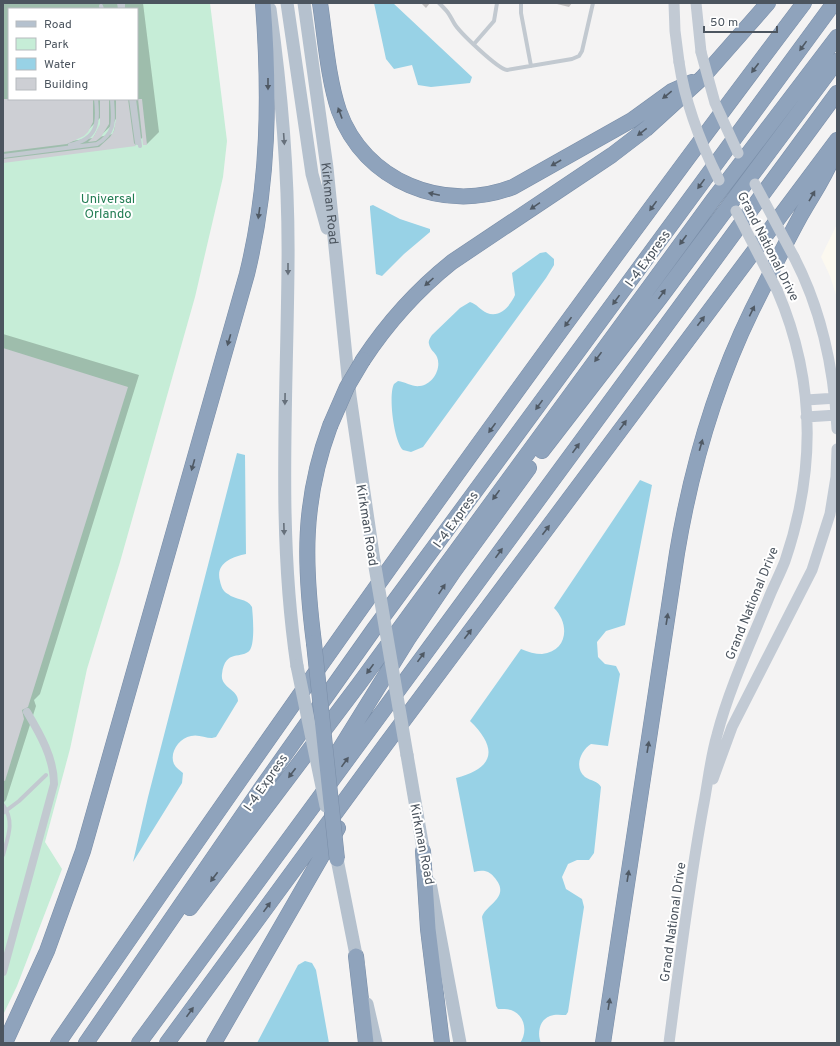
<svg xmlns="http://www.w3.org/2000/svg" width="840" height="1046" font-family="Overpass,sans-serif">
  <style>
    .commercial { fill: #fcf9f0 }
    .green { fill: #c6edd7; fill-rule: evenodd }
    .water { fill: #98d2e6 }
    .shadow { fill: #0003; fill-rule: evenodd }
    .building { fill: #cdcfd4 }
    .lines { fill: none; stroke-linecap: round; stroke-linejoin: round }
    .highway-casing { stroke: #7a8ea8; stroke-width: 16 }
    .lane { stroke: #c2c9d0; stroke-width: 4 }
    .street { stroke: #c2c9d0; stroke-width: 8 }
    .secondary { stroke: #c2cad4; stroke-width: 11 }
    .primary { stroke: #b5c1ce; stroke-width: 13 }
    .highway { stroke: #8fa3bc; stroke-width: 15 }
    .highway-bridge-casing { stroke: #7a8ea8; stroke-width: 16; stroke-linecap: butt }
    .lane-bridge { stroke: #c2c9d0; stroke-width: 4 }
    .secondary-bridge { stroke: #c2cad4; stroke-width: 11 }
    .primary-bridge { stroke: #b5c1ce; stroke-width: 13 }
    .highway-bridge { stroke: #8fa3bc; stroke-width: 15 }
    .oneway { fill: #4f5964 }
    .oneway2 { fill: #66707b }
    .labels { text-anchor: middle; stroke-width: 4; stroke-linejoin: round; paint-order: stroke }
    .park-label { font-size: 13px; fill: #217c52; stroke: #fff }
    .street-label { font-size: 13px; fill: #4c555f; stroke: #fff }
  </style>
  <rect width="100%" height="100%" fill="#f4f3f3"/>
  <path class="commercial" d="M 837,224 L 837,298 L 830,276 L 821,257 Z"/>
  <path class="green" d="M 3,3 L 210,3 L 227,141 L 223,177 L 195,297 L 120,562 L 87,669 L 70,749 L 45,842 L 62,869 L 17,986 L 3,1015 ZM 9,9 L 137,9 L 137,99 L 9,99 Z"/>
  <path class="water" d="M 374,3 L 393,3 L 472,77 L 470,83 L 431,87 L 418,85 L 412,65 L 394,69 L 386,59 Z
    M 373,205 L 400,219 L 430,229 L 430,232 L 404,254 L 382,276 L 376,274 L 370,209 L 370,206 Z
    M 546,252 L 554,259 L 554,265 L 546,278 L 423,447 L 411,452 L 403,450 C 394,442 388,395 394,384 L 398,381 C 406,382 412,387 420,386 C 432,385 442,369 437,357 C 435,352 430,350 429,344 C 428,341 430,338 432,335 L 460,308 L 470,302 C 477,304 480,310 487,313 C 500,318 510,306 515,295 L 512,273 L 540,253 Z
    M 237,453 L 245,455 L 246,554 C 232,557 215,563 220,581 C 221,586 223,592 228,594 C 235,600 247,598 252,607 C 253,617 255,642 250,650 C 242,660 225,648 222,674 C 220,688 238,689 238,701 L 216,737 L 212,738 C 205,738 198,734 191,736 C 179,738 169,753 174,764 C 176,768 180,770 183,773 L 182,783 L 133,862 L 148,797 Z
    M 640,480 L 652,485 L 625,625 L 606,631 L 597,642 L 598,657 L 605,664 L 616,666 L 620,674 L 608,746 L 591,744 C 580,751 574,768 585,777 C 591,781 598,781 601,787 L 594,853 L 589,860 L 577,860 L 568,864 L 562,877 L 566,889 L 582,899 L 584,907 L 568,1012 L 566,1015 C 561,1015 555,1014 550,1016 C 539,1020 537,1034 541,1043 L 520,1043 C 528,1032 525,1015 511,1010 C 507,1009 503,1009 498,1009 L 496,1006 L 482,917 C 486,904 512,897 494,877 C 488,870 482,870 474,872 L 456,778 C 495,768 498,748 470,721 L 521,649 C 528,652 535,654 542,654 C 568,651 570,624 554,608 Z
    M 305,961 L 312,963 L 316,970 L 329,1043 L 257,1043 L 298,965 Z"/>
  <path class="shadow" d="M 3,3 L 143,3 L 159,132 L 147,144 L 144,144 L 143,137 L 135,145 L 3,162 ZM 9,9 L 137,9 L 137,99 L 9,99 ZM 118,115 L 113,134 L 99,137 L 113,124 ZM 101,117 L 101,124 L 93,138 L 71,141 L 83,135 Z
    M 421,3 L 430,3 L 426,8 Z
    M 553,3 L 572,3 L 569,7 Z
    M 3,334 L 139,375 L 40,694 L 34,700 L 36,706 L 6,800 L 3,803 Z"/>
  <path class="building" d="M 3,99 L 93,99 L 93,122 L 88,132 L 84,136 L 67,144 L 3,152 Z
    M 100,99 L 109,99 L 109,124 L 101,137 L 96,141 L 88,142 L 94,136 L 100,124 Z
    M 116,99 L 128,99 L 134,143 L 136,146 L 3,163 L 3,159 L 99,147 L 110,137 L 114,131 L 116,119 Z
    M 138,99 L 142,99 L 147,145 L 143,145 Z
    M 3,348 L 128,387 L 28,707 L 22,710 L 24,719 L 5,781 L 3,780 Z"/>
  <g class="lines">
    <defs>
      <path id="highway" d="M 320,3 C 325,36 328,79 339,111 C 364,181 444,214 513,187 L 632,120 L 672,91 L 692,82
        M 363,360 C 388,322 417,290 452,262 L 612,155 L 646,129 L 702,78 L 768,3
        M 542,451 L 660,298 L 837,61
        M 314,643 C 304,564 302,502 330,426
        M 323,776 L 408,639 L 454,571 L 529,468
        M 423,851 L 428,929 L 442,1043
        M 190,908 L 359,684 L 713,200 L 837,37
        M 356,956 L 366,1043
        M 5,1043 L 47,951 L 83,851 L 247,274 C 269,184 270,95 263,3
        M 58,1043 C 299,691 547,343 804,3
        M 86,1043 L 262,787 L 374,629 L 834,3
        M 139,1043 L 837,93
        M 167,1043 L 386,744 L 837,140
        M 214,1043 L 338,828
        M 603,1043 L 677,553 C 691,469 715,386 752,310 C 768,278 784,246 801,215 C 812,195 826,176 834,154"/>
    </defs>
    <use href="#highway" class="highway-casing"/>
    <path class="lane" d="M 119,3 L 120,9
      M 123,3 L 123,9
      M 439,3 C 448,12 448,12 454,23 C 459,32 498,69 507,70 L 572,59 L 579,56 L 582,51 L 593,3
      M 521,3 L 521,13 L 531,66
      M 101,6 L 102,9
      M 474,44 L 494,21 L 497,3
      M 131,99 L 137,143
      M 134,99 L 140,146
      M 70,145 C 97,139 99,124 96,99
      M 3,156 L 97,144 C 117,132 113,119 112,99
      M 3,813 L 19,801 L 46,775"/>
    <path class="street" d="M 3,972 L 54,784 C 54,758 40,734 27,712"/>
    <path class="secondary" d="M 674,3 L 675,31 L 679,62
      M 696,3 L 701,52
      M 794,257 C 822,311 834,369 837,429
      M 806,400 L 837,398
      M 806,417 L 837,415
      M 713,779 L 732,727 L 812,570 L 830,514 L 836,477 L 837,449
      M 669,1043 C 679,965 689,885 703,808 C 708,783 710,759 717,735 C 729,689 750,644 768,600 C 773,587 780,574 785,561 C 816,470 815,378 777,290"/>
    <g class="primary">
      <path d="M 287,3 L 312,174 L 327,228"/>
      <path id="s1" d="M 304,3 L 327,168 L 350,396 L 374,561"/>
      <path d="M 270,9 C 282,94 289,180 288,266 C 287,402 277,531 297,666"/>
      <path d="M 407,755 L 425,860"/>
      <path d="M 337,859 L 358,965"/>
      <path d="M 430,883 L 460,1043"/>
      <path d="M 367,1004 L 376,1043"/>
    </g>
    <use href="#highway" class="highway"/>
    <defs>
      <path id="highway-bridge" d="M 330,426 L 347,387 L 363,360
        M 314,643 L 337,859"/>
    </defs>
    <use href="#highway-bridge" class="highway-bridge-casing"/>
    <path class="lane-bridge" d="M 3,805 C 15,821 8,837 3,855"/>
    <path class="secondary-bridge" d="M 701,52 L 715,103 L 738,153
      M 679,62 C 685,103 700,142 719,180
      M 755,184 L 794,257
      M 736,211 L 777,290"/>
    <path class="primary-bridge" d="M 374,561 L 407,755
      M 297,666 L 326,806"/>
    <use href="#highway-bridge" class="highway-bridge"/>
  </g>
  <defs><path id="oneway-solid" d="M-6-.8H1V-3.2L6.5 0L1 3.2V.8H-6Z"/></defs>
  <g class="oneway">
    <use href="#oneway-solid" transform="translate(803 46) rotate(126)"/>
    <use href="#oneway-solid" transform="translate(755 68) rotate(127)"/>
    <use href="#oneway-solid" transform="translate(268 84) rotate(90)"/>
    <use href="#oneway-solid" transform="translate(667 95) rotate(141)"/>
    <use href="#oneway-solid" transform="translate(340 113) rotate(-110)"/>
    <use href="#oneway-solid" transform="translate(642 132) rotate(142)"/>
    <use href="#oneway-solid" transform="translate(556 163) rotate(150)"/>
    <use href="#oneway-solid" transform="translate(701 184) rotate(126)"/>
    <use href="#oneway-solid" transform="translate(434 194) rotate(-168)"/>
    <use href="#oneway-solid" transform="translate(812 196) rotate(-60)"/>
    <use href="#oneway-solid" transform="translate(535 206) rotate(146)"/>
    <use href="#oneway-solid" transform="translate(653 206) rotate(126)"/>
    <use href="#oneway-solid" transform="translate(259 213) rotate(98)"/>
    <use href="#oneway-solid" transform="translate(683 240) rotate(126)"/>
    <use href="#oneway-solid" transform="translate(429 282) rotate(138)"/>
    <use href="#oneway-solid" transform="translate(662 294) rotate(-54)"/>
    <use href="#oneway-solid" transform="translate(616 300) rotate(126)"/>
    <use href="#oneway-solid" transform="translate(752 311) rotate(-64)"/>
    <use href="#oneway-solid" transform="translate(701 321) rotate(-53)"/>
    <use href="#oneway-solid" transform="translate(568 322) rotate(126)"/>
    <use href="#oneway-solid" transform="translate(229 340) rotate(106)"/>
    <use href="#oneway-solid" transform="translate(598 357) rotate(126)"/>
    <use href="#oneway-solid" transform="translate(539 405) rotate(126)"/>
    <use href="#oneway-solid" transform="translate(623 425) rotate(-54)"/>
    <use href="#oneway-solid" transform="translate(492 428) rotate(126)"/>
    <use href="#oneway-solid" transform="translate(701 445) rotate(-74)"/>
    <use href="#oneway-solid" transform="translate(576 448) rotate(-54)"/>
    <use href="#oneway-solid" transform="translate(193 465) rotate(106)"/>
    <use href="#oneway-solid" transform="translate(496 495) rotate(126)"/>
    <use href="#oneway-solid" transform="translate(546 530) rotate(-53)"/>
    <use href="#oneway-solid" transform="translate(499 553) rotate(-54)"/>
    <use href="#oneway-solid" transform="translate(442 589) rotate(-56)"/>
    <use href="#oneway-solid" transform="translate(667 619) rotate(-81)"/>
    <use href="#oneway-solid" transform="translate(468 634) rotate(-53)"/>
    <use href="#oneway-solid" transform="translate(421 657) rotate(-54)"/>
    <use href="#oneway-solid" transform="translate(370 669) rotate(126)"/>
    <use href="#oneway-solid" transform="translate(648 747) rotate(-81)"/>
    <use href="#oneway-solid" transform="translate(345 762) rotate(-54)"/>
    <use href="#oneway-solid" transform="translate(292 773) rotate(127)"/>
    <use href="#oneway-solid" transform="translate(628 876) rotate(-81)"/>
    <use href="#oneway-solid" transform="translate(214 877) rotate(127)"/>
    <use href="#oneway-solid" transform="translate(267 907) rotate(-54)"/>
    <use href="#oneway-solid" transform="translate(609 1004) rotate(-81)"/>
    <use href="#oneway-solid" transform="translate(190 1012) rotate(-54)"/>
  </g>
  <g class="oneway2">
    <use href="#oneway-solid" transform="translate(284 139) rotate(86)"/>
    <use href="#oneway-solid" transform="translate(288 269) rotate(90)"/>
    <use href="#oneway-solid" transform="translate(285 399) rotate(91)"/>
    <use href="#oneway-solid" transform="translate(284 529) rotate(88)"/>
  </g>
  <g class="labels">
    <g class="park-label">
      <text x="108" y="203">Universal<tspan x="108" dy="15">Orlando</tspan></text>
    </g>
    <g class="street-label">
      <text dy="5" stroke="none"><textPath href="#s1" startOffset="202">Kirkman Road</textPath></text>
      <text transform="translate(769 246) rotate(63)" y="5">Grand National Drive</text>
      <text transform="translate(647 258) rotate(-54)" y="5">I-4 Express</text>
      <text transform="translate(455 519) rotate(-54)" y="5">I-4 Express</text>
      <text transform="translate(368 525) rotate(81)" y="5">Kirkman Road</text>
      <text transform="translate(751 603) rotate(-68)" y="5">Grand National Drive</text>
      <text transform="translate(265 782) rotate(-55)" y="5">I-4 Express</text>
      <text transform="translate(423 844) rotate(79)" y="5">Kirkman Road</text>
      <text transform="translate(672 922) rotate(-82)" y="5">Grand National Drive</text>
    </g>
  </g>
  <rect width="840" height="1046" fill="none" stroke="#4c555f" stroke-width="8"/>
  <rect x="8" y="8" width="130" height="92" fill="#ffffff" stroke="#b7bbbf"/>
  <rect x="16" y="21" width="20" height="6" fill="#b5c1ce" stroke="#b7bbbf"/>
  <text x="44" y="28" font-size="12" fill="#4c555f">Road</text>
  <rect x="16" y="38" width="20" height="12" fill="#c6edd7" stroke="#b7bbbf"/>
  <text x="44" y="48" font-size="12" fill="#4c555f">Park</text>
  <rect x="16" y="58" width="20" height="12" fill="#98d2e6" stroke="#b7bbbf"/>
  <text x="44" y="68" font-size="12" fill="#4c555f">Water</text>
  <rect x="16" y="78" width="20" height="12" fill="#cdcfd4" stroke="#b7bbbf"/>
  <text x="44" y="88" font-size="12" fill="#4c555f">Building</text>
  <path d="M704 26v6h73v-6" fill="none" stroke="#4c555f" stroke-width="2"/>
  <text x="710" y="26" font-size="12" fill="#4c555f" stroke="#ffffff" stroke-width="3" paint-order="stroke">50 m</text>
</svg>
